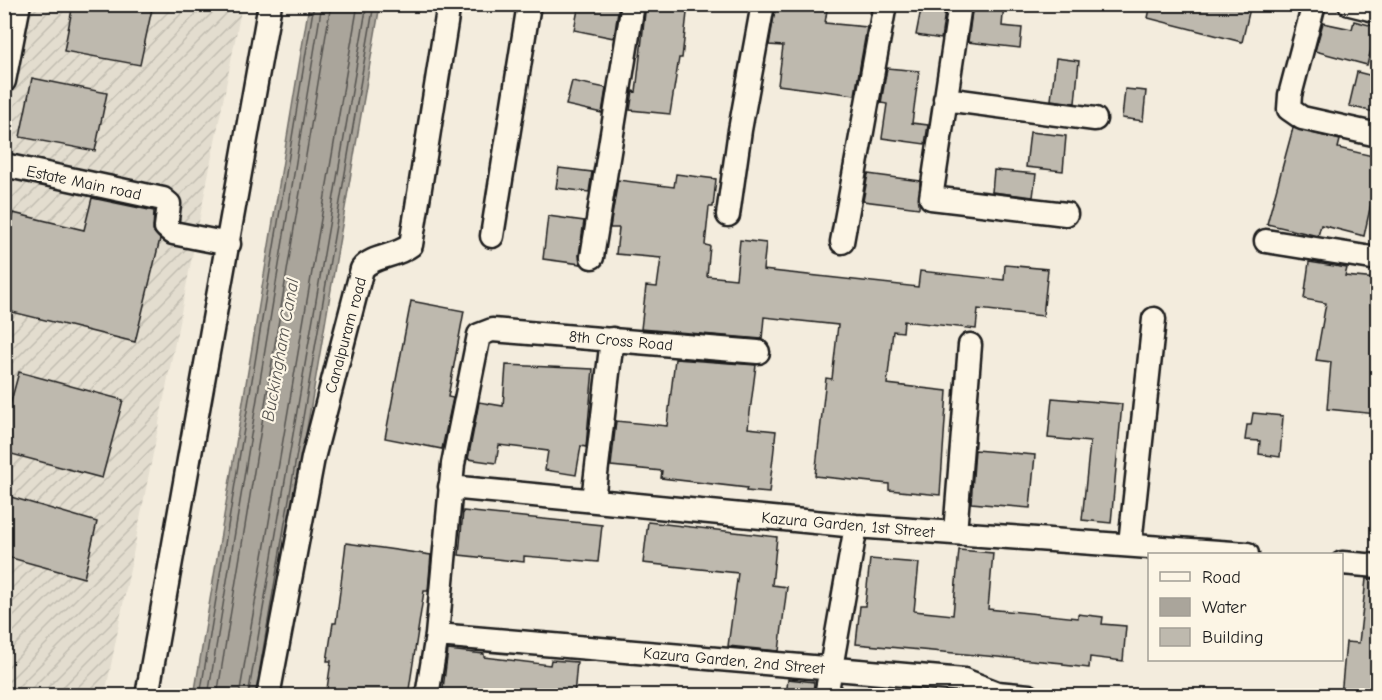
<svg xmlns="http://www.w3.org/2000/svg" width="1382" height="700" font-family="'Comic Neue',sans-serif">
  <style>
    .industrial { fill: url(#industrial-furrows) }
    .water { fill: #aaa59b; stroke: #716e68; stroke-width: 1.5 }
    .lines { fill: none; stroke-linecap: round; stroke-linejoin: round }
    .shore { stroke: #55534f; stroke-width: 1.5 }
    .building { fill: #beb9ae; stroke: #1c1c1c; stroke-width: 1.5 }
    .street-casing { stroke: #1c1c1c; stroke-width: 27 }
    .street { stroke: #fcf5e5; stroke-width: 22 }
    .labels { text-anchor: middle; stroke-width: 4.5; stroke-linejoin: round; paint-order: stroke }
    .street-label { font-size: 16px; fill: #1c1c1c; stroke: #fcf5e5 }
    .water-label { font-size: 18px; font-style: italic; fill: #55534f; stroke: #fcf5e5 }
  </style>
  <defs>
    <pattern id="industrial-furrows" width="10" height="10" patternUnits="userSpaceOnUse" patternTransform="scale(1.5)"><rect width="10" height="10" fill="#e3ddcf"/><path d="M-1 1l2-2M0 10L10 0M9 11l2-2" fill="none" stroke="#c2bdb1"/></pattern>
  </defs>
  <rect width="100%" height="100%" fill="#f3ecdd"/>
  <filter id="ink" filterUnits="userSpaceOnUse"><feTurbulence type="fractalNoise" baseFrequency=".0167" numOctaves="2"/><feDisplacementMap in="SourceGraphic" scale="12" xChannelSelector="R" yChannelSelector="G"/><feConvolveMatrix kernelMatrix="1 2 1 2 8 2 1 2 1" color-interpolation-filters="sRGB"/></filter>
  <g filter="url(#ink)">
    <path class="industrial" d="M 4,5 L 242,5 L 105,695 L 5,695 Z"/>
    <path class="water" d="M 309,5 L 380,5 L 261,695 L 194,696 Z"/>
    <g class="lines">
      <path class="shore" d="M 259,674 L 374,4
        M 200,696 L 314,4
        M 208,696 L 322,4
        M 217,696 L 331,4
        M 239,696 L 358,4
        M 248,696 L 367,4"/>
    </g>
    <path class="building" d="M 73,4 L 153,4 L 140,65 L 64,51 Z
      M 579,4 L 619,4 L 614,38 L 574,30 Z
      M 646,4 L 688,4 L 682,58 L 679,58 L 670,114 L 630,110 L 633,91 L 636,92 Z
      M 776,4 L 828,4 L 825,23 L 867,27 L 855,95 L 778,85 L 783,46 L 769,45 Z
      M 922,4 L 946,4 L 941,39 L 916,35 Z
      M 973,4 L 1004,4 L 1002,26 L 1022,28 L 1020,48 L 968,42 Z
      M 1151,4 L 1251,4 L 1242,42 L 1148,18 Z
      M 1354,21 L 1377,27 L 1367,65 L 1315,51 L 1323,23 L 1352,29 Z
      M 1056,58 L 1079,61 L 1075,103 L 1051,100 Z
      M 887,68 L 919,71 L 912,123 L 928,125 L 925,144 L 882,138 L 887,104 L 881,103 Z
      M 1357,72 L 1377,77 L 1374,112 L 1349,106 Z
      M 32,78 L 107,93 L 95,151 L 20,137 Z
      M 572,81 L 606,88 L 602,113 L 566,105 Z
      M 1125,89 L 1146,91 L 1143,121 L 1122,118 Z
      M 1293,128 L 1340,140 L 1338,148 L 1377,157 L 1377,191 L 1374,190 L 1364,236 L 1321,225 L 1318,236 L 1267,224 Z
      M 1030,132 L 1066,136 L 1063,171 L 1026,167 Z
      M 559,168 L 592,172 L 589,192 L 556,188 Z
      M 994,170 L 1036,174 L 1033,197 L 992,192 Z
      M 676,174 L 716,179 L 713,207 L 709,207 L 705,245 L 710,246 L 707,276 L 736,279 L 740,240 L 766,243 L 763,270 L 918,287 L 920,271 L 1004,280 L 1005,265 L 1048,269 L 1043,316 L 978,309 L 976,329 L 904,321 L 903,332 L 893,331 L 887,384 L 947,391 L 940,495 L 889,490 L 889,484 L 815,476 L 826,378 L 832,379 L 838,325 L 764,317 L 762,339 L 641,329 L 646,286 L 657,287 L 661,258 L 616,254 L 619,228 L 610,228 L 618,180 L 674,187 Z
      M 868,174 L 920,181 L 919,208 L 863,201 Z
      M 92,198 L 154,211 L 153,231 L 160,239 L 135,342 L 4,310 L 4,249 L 13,213 L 84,230 Z
      M 548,216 L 584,221 L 579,255 L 581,264 L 543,259 Z
      M 1309,262 L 1347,268 L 1345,276 L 1377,279 L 1377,414 L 1327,409 L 1331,362 L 1316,360 L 1326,303 L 1304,299 Z
      M 411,301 L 464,311 L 448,397 L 453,398 L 442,449 L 385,438 Z
      M 675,359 L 756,365 L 748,428 L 776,431 L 769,493 L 746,491 L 747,488 L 661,478 L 662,471 L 611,466 L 616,421 L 667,426 Z
      M 506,365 L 593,369 L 586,447 L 581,446 L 576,475 L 545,470 L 548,451 L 499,445 L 496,463 L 468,459 L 479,402 L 503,406 Z
      M 19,372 L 123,400 L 102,478 L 4,452 L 4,427 Z
      M 1052,398 L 1122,404 L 1111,523 L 1082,520 L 1090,442 L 1048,438 Z
      M 1253,413 L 1283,416 L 1280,457 L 1259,454 L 1260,441 L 1245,440 L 1247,425 L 1251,425 Z
      M 975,450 L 1035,455 L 1030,508 L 971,503 Z
      M 4,495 L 97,522 L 84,578 L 4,556 Z
      M 463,511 L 602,525 L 598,562 L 524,556 L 524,562 L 459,555 Z
      M 648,522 L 777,537 L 772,585 L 787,587 L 779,651 L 728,646 L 738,573 L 643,563 Z
      M 346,543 L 431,555 L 428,591 L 424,591 L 408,696 L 326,696 L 331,661 L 327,661 L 333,623 L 336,623 Z
      M 959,550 L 993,553 L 988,609 L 1078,618 L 1078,614 L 1103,617 L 1102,624 L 1126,626 L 1123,661 L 1090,657 L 1089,668 L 1063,665 L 1063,663 L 856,644 L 860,606 L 865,606 L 870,559 L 919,563 L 914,611 L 953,615 Z
      M 1366,579 L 1377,579 L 1377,696 L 1341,696 L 1346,642 L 1359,643 Z
      M 448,650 L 484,654 L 484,657 L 550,665 L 551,660 L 577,662 L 574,696 L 442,696 Z
      M 788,679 L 814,682 L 813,696 L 786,696 Z"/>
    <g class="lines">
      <defs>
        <path id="street" d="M 960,4 L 931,198 L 1066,214
          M 1314,4 L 1290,95 L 1289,109 L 1302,118 L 1378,135
          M 1350,4 L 1378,11
          M 4,81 L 19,4
          M 945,99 L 1095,119
          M 4,165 L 163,199 L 169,204 L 166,227 L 173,233 L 229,244
          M 728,215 L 740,130 L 763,4
          M 492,236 L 529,4
          M 1266,241 L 1378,259
          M 842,242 L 885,4
          M 592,257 L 633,4
          M 450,487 L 856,526 L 1247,554
          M 593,500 L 612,339
          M 955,533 L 970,345
          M 1130,544 L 1154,319
          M 1342,563 L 1378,566
          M 437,635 L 964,680 L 997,693 L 1029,696
          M 147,696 L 270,4
          M 268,696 L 313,458 L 362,269 C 373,255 394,258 411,245 L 449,4
          M 427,696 L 437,635 L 453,464 L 479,335 L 492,330 L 758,352
          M 826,696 L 856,526"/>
      </defs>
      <use href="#street" class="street-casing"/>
      <use href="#street" class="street"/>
    </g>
  </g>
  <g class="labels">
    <g class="street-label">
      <text transform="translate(84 182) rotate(12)" y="6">Estate Main road</text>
      <text transform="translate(345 335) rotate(-75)" y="6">Canalpuram road</text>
      <text transform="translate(621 340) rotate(5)" y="6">8th Cross Road</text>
      <text transform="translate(848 524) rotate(5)" y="6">Kazura Garden, 1st Street</text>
      <text transform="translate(734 660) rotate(5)" y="6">Kazura Garden, 2nd Street</text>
    </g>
    <g class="water-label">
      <text transform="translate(280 350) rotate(-80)" y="6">Buckingham Canal</text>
    </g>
  </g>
  <rect width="1382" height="700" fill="none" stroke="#fcf5e5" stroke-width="24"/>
  <rect x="12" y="12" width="1358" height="676" fill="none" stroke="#1c1c1c" stroke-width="2" filter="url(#ink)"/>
  <rect x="1148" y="553" width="195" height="108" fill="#fcf5e5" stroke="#a29e95" stroke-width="1.5"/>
  <rect x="1160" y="572" width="30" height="9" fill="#fcf5e5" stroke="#a29e95" stroke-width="1.5"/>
  <text x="1202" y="583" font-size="18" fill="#1c1c1c">Road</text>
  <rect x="1160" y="598" width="30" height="18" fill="#aaa59b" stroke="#a29e95" stroke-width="1.5"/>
  <text x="1202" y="613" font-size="18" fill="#1c1c1c">Water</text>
  <rect x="1160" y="628" width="30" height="18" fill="#beb9ae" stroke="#a29e95" stroke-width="1.5"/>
  <text x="1202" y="643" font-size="18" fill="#1c1c1c">Building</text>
</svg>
